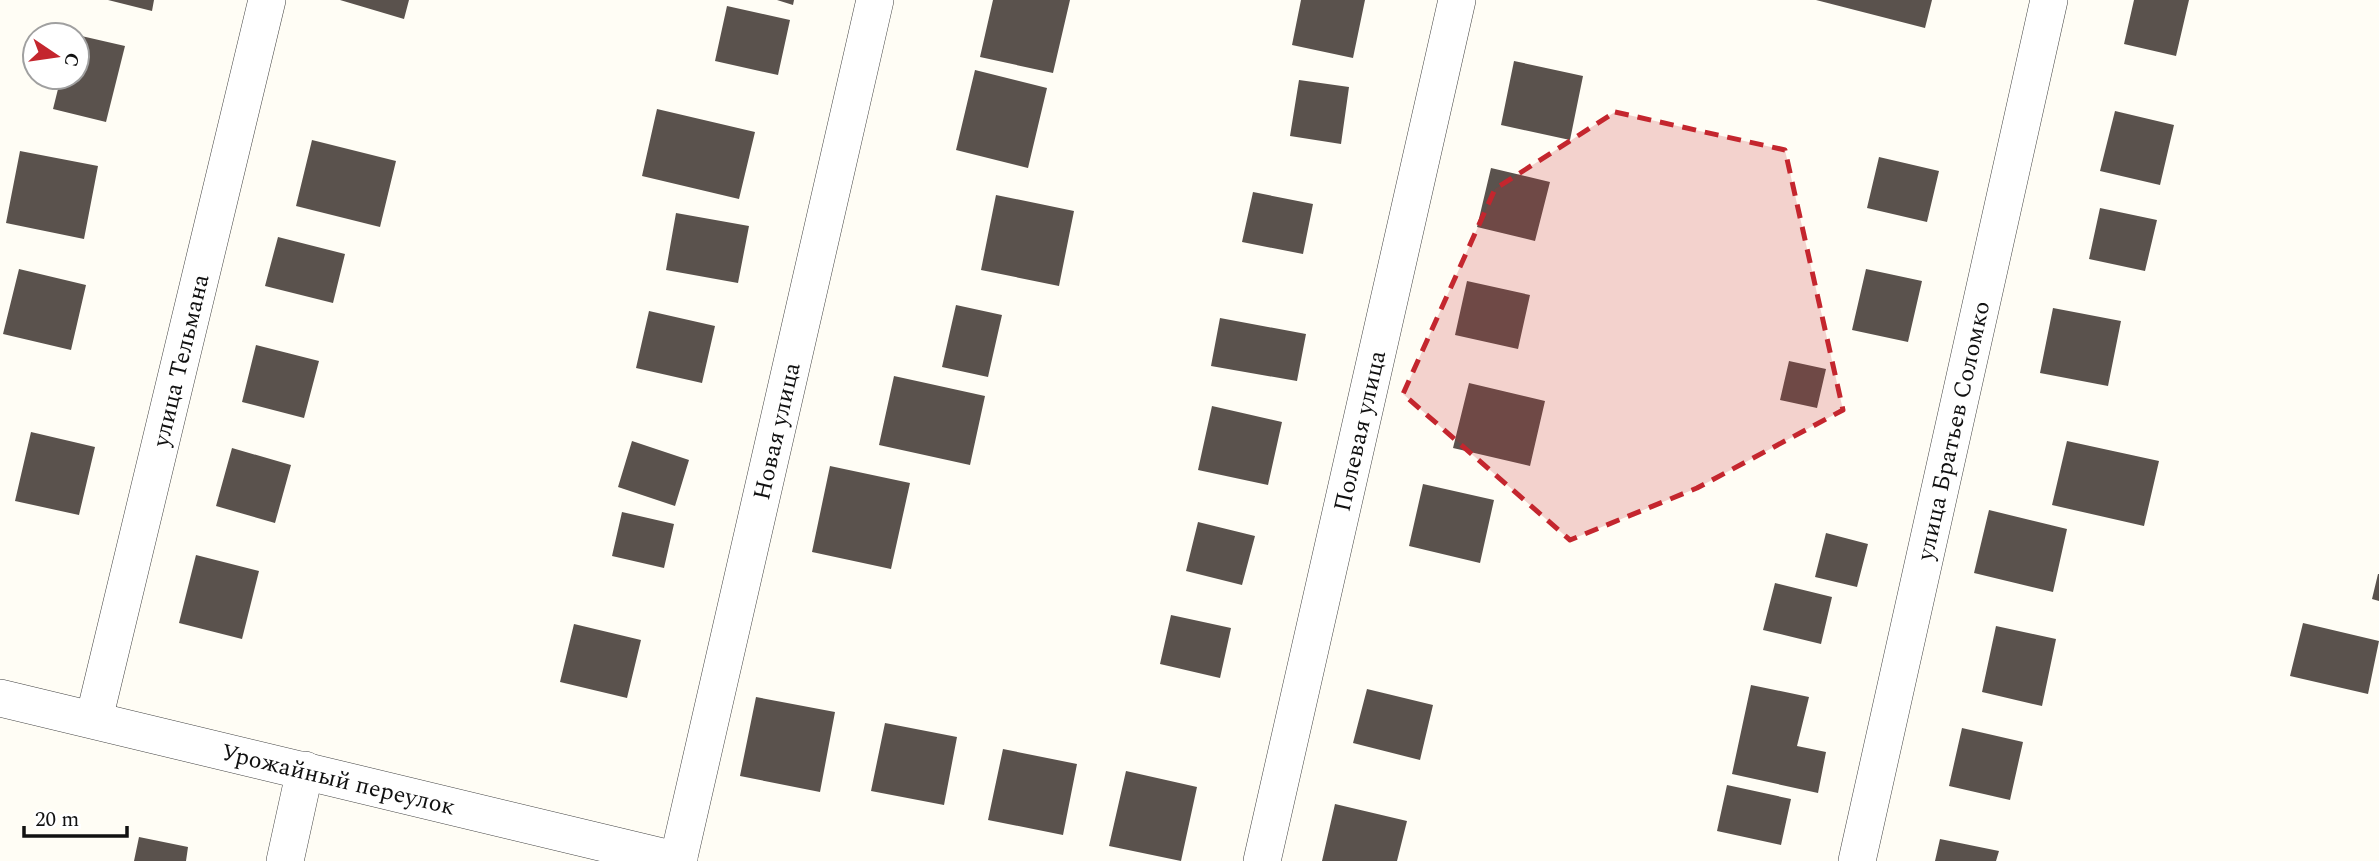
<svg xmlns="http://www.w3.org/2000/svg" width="2379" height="861" font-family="Spectral,serif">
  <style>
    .building { fill: #5a524d }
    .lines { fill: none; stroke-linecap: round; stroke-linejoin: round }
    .minor-casing { stroke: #444; stroke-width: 38 }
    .minor { stroke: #fff; stroke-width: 37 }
    .marked { fill: #c4262e; fill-opacity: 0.2; stroke: #c4262e; stroke-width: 5; stroke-dasharray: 14 9; stroke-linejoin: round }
    .labels { text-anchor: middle; stroke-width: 7; stroke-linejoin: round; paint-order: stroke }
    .street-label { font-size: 24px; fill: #111; stroke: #fff }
  </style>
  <rect width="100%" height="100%" fill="#fffdf5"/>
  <path class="building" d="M 108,0 L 154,0 L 152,11 Z
    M 340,0 L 409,0 L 404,19 Z
    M 777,0 L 794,0 L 793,5 Z
    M 993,0 L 1070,0 L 1053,73 L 980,57 Z
    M 1301,0 L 1365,0 L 1353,58 L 1292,45 Z
    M 1816,0 L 1932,0 L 1925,28 Z
    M 2134,0 L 2189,0 L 2176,56 L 2124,44 Z
    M 727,6 L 790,20 L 778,75 L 715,61 Z
    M 77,35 L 125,46 L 106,122 L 53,109 L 61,77 L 77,77 Z
    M 1514,61 L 1583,76 L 1570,140 L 1501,125 Z
    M 975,70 L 1047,88 L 1028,168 L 956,150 Z
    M 1299,80 L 1349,87 L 1341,144 L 1290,136 Z
    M 657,109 L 755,132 L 739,199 L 642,176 Z
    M 2115,111 L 2174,125 L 2160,185 L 2100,171 Z
    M 312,140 L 396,161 L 380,227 L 296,206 Z
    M 20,151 L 98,166 L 84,239 L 6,223 Z
    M 1879,157 L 1939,171 L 1927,222 L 1867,208 Z
    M 1491,168 L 1550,182 L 1535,241 L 1477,227 Z
    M 1253,192 L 1313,204 L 1303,254 L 1242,242 Z
    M 996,195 L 1074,211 L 1059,286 L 981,270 Z
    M 2100,208 L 2157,220 L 2145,271 L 2089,259 Z
    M 676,213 L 749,226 L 738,283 L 666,270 Z
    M 278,237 L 345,254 L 333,303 L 265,286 Z
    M 19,269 L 86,285 L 71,350 L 3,334 Z
    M 1866,269 L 1922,281 L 1908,342 L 1852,330 Z
    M 1467,281 L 1530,295 L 1518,349 L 1455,335 Z
    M 956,305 L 1002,315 L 988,377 L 942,367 Z
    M 2053,308 L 2121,321 L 2108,386 L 2040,373 Z
    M 649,311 L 715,326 L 702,383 L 636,368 Z
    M 1220,318 L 1306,334 L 1297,381 L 1211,366 Z
    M 256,345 L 319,361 L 304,418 L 242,402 Z
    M 1789,361 L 1826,369 L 1817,408 L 1780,400 Z
    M 894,376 L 985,396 L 970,465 L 879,445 Z
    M 1469,383 L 1545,401 L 1530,466 L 1453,448 Z
    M 1212,406 L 1282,422 L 1268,485 L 1198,470 Z
    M 31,432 L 95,447 L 79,515 L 15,501 Z
    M 632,441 L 689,460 L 675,506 L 618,487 Z
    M 2067,441 L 2159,461 L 2144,526 L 2052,505 Z
    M 232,448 L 291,465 L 275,523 L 216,506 Z
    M 830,466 L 910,483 L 891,569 L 812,552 Z
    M 1423,484 L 1494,500 L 1480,563 L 1409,546 Z
    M 1989,510 L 2067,529 L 2053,592 L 1974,573 Z
    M 622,512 L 674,524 L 664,568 L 612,556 Z
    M 1198,522 L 1255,536 L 1242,585 L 1186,571 Z
    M 1826,533 L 1868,544 L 1857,587 L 1815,577 Z
    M 196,555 L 259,571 L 242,639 L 179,623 Z
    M 2378,574 L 2379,574 L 2379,601 L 2372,599 Z
    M 1775,583 L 1832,597 L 1821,644 L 1763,630 Z
    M 1171,615 L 1231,628 L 1220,678 L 1160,664 Z
    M 2303,623 L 2379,641 L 2368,694 L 2290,676 Z
    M 574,624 L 641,640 L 627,698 L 560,682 Z
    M 1996,626 L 2056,639 L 2042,706 L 1982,692 Z
    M 1751,685 L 1809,697 L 1797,746 L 1826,752 L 1818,793 L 1732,774 Z
    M 1367,689 L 1433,705 L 1420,760 L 1353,743 Z
    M 756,697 L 835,712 L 820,792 L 740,776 Z
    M 885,723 L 957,737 L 944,805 L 871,791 Z
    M 1962,728 L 2023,742 L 2010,800 L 1949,786 Z
    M 1003,749 L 1077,764 L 1063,835 L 988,820 Z
    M 1126,771 L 1197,787 L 1181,861 L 1109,846 Z
    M 1727,785 L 1791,799 L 1781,845 L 1717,831 Z
    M 1335,804 L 1407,821 L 1397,861 L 1322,861 Z
    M 139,837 L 188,847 L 186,861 L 134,861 Z
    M 1940,839 L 1999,851 L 1996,861 L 1935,861 Z"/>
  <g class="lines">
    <defs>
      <g id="minor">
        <path id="s1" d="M 0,698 L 679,861"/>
        <path id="s2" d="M 94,719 L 267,0"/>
        <path d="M 285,861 L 305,770"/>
        <path id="s3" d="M 678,861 L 875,0"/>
        <path id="s4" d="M 1262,861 L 1457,0"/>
        <path id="s5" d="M 1857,861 L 2049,0"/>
      </g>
    </defs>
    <use href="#minor" class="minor-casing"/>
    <use href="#minor" class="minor"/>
  </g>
  <path class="marked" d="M 1615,112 L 1785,150 L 1843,410 L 1697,488 L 1570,540 L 1403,394 L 1495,189 Z"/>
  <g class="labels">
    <g class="street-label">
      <text dy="8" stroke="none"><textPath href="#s2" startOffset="369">улица Тельмана</textPath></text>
      <text dy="8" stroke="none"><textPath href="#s3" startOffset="441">Новая улица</textPath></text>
      <text dy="8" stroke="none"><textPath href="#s4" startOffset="441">Полевая улица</textPath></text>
      <text dy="8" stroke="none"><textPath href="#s5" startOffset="441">улица Братьев Соломко</textPath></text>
      <text dy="8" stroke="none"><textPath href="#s1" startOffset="348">Урожайный переулок</textPath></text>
    </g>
  </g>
  <g transform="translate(56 56) rotate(103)"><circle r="33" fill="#ffffff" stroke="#a0a0a0" stroke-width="2"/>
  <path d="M0-5L12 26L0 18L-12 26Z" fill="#c4262e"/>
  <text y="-10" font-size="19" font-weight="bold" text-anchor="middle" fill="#111111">С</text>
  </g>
  <path d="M24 826v10h103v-10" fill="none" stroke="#111111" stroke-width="3.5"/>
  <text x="35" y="826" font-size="21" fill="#111111" stroke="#ffffff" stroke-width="5" paint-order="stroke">20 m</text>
</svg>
